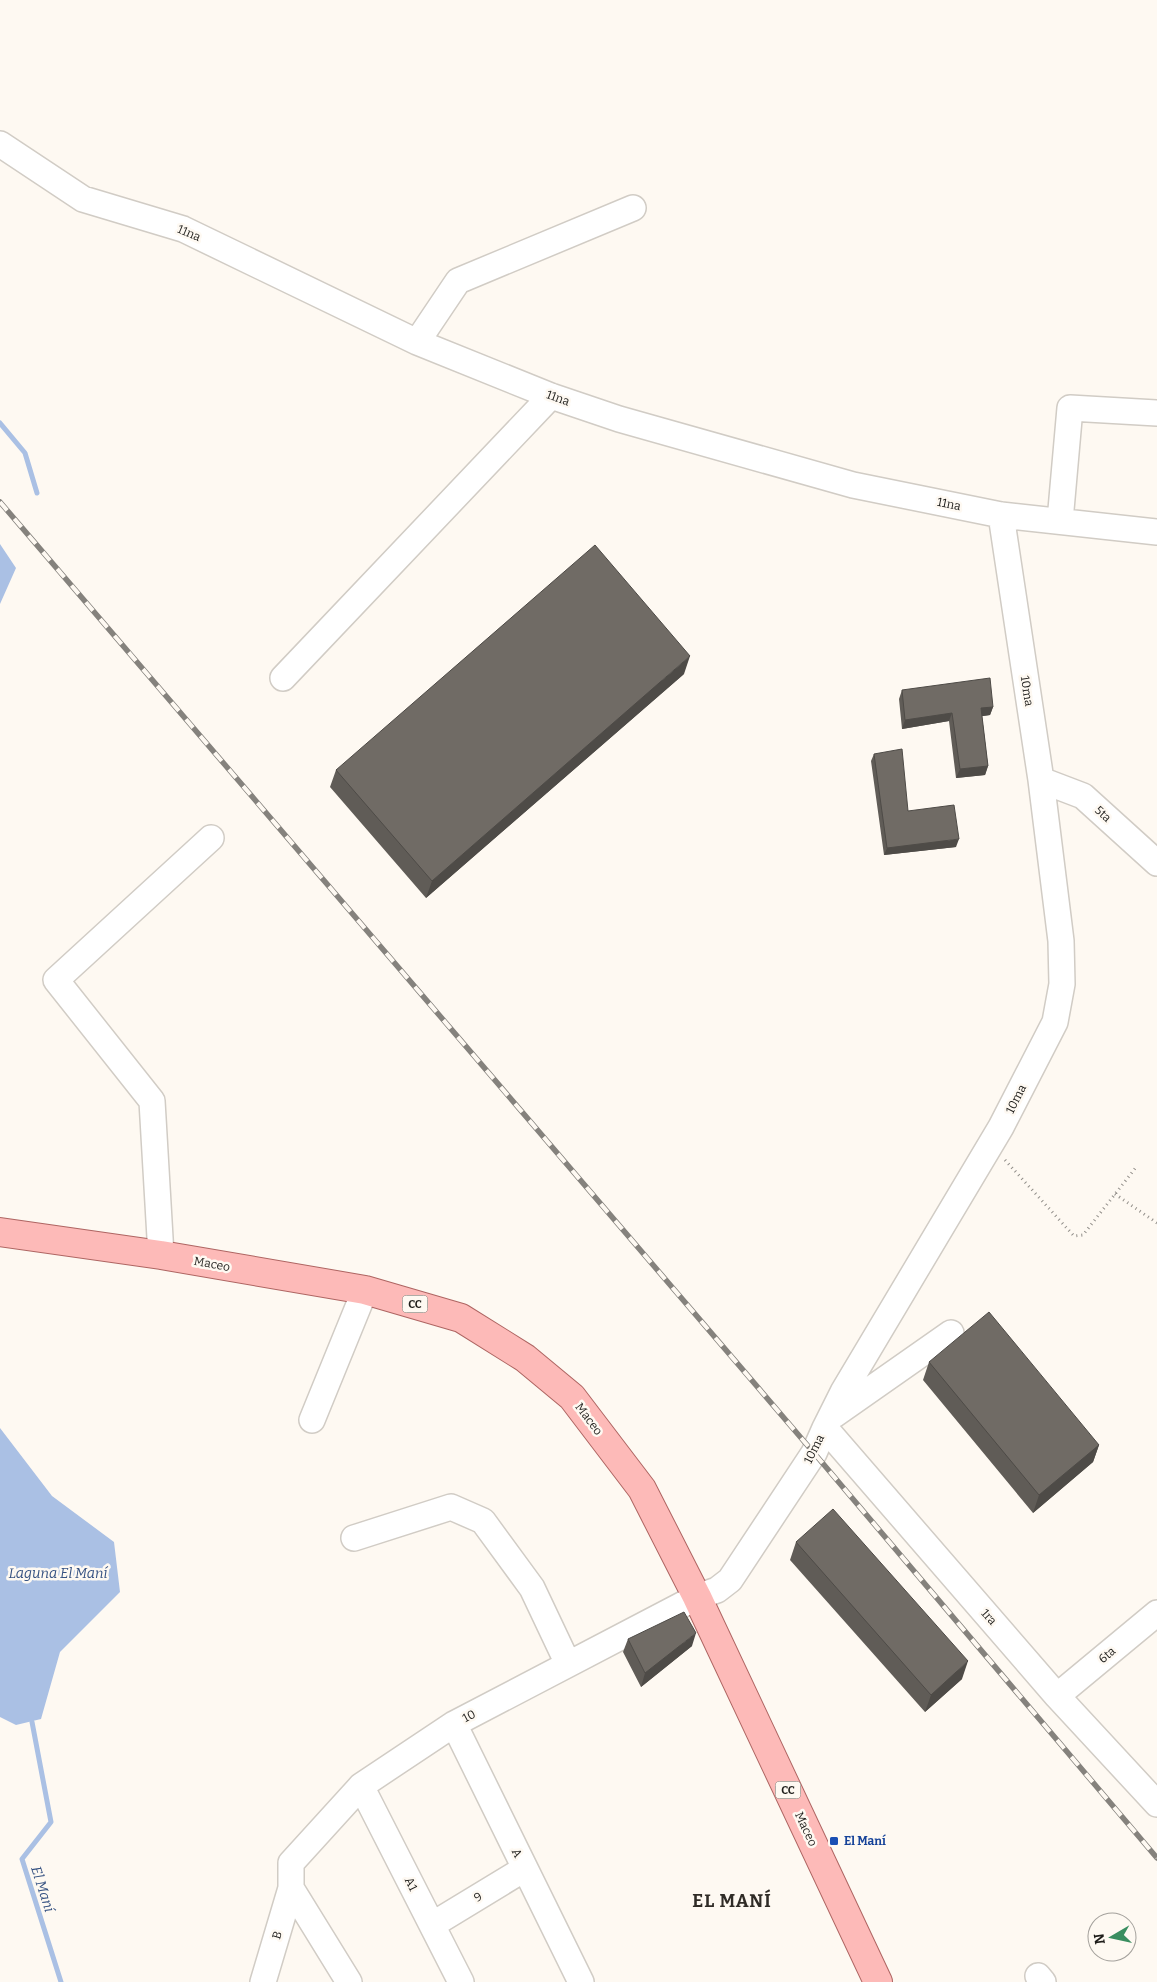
<svg xmlns="http://www.w3.org/2000/svg" width="1157" height="1982" font-family="Bitter,serif">
  <style>
    .water { fill: #aac0e4 }
    .lines { fill: none; stroke-linecap: round; stroke-linejoin: round }
    .stream { stroke: #aac0e4; stroke-width: 5 }
    .minor-casing { stroke: #d1ccc5; stroke-width: 28 }
    .major-casing { stroke: #ae6562; stroke-width: 30 }
    .path { stroke: #918e89; stroke-width: 3; stroke-dasharray: 1 4; stroke-linecap: butt }
    .minor { stroke: #fff; stroke-width: 25 }
    .major { stroke: #fdbab8; stroke-width: 28 }
    .rail-casing { stroke: #85827d; stroke-width: 5.5 }
    .rail { stroke: #fef9f2; stroke-width: 4; stroke-dasharray: 11; stroke-linecap: butt }
    .wall { fill: #605c57 }
    .shaded-wall { fill: #4e4b47 }
    .building { fill: #706b65; stroke: #4e4b47 }
    .transit-dot { fill: #1a4fb4; stroke: #fef9f2; stroke-width: 2 }
    .labels { text-anchor: middle; stroke-width: 5; stroke-linejoin: round; paint-order: stroke }
    .shield { fill: #fef9f2; stroke: #615f5b; stroke-width: 1 }
    .shield-label { font-size: 11px; font-weight: bold; fill: #1e1d1a }
    .street-label { font-size: 12px; fill: #1e1d1a; stroke: #fef9f2 }
    .transit-label { font-size: 12px; font-weight: bold; fill: #164399; stroke: #fef9f2; text-anchor: start }
    .water-label { font-size: 14px; font-style: italic; fill: #365282; stroke: #fef9f2 }
    .district-label { font-size: 18px; font-weight: bold; letter-spacing: 1px; fill: #302c27; stroke: #fef9f2 }
  </style>
  <rect width="100%" height="100%" fill="#fef9f2"/>
  <path class="water" d="M 0,544 L 16,568 L 0,604 Z
    M 0,1428 L 52,1496 L 114,1542 L 120,1592 L 60,1652 L 41,1719 L 16,1725 L 0,1717 Z"/>
  <g class="lines">
    <path class="stream" d="M 0,423 L 25,453 L 37,493
      M 32,1722 L 51,1822 L 22,1859 L 61,1982"/>
    <defs>
      <path id="minor" d="M 0,144 L 83,199 L 183,229 L 417,342 L 551,396 L 619,419 L 853,485 L 1001,515 L 1157,532
        M 417,342 L 458,281 L 633,208
        M 1060,521 L 1070,408 L 1157,413
        M 283,678 L 551,396
        M 1041,780 L 1083,796 L 1157,863
        M 161,1255 L 152,1101 L 56,980 L 211,838
        M 834,1415 L 951,1333
        M 312,1420 L 365,1290
        M 825,1428 L 1057,1696 L 1157,1804
        M 354,1538 L 451,1507 L 483,1521 L 532,1588 L 568,1664
        M 1057,1696 L 1157,1613
        M 454,1724 L 581,1982
        M 361,1786 L 461,1982
        M 291,1888 L 349,1982
        M 432,1925 L 524,1869
        M 1038,1976 L 1043,1982
        M 263,1982 L 291,1888 L 291,1863 L 361,1786 L 454,1724 L 697,1597 L 717,1590 L 730,1580 L 814,1453 L 825,1428 L 843,1392 L 1001,1127 L 1055,1022 L 1062,984 L 1061,941 L 1041,780 L 1001,515"/>
      <path id="major" d="M 0,1232 L 161,1255 L 365,1290 L 461,1318 L 525,1358 L 572,1397 L 642,1489 L 697,1597 L 878,1982"/>
    </defs>
    <use href="#minor" class="minor-casing"/>
    <use href="#major" class="major-casing"/>
    <path class="path" d="M 1005,1160 L 1074,1236 L 1083,1235 L 1137,1166
      M 1115,1194 L 1157,1223"/>
    <use href="#minor" class="minor"/>
    <use href="#major" class="major"/>
    <defs>
      <path id="rail" d="M 0,502 L 814,1453 L 1157,1858"/>
    </defs>
    <use href="#rail" class="rail-casing"/>
    <use href="#rail" class="rail"/>
  </g>
  <path class="wall" d="M 684,674 L 426,898 L 330,787 L 336,770 Z
    M 902,690 L 993,707 L 990,715 L 982,716 L 988,766 L 985,775 L 956,778 L 949,721 L 902,729 L 899,699 Z
    M 874,754 L 908,811 L 956,847 L 884,855 L 871,761 Z
    M 929,1362 L 1099,1445 L 1093,1462 L 1033,1513 L 923,1380 Z
    M 796,1542 L 962,1679 L 925,1712 L 790,1560 Z
    M 628,1639 L 692,1646 L 641,1687 L 623,1652 Z"/>
  <path class="shaded-wall" d="M 690,656 L 684,674 L 426,898 L 432,881 Z
    M 993,707 L 990,715 L 977,717 L 981,708 Z
    M 952,713 L 949,721 L 902,729 L 905,720 Z
    M 988,766 L 985,775 L 956,778 L 960,769 Z
    M 959,839 L 956,847 L 884,855 L 887,848 Z
    M 1099,1445 L 1093,1462 L 1033,1513 L 1039,1495 Z
    M 696,1633 L 692,1646 L 641,1687 L 645,1673 Z
    M 968,1661 L 962,1679 L 925,1712 L 931,1695 Z"/>
  <path class="building" d="M 595,545 L 690,656 L 432,881 L 336,770 Z
    M 990,678 L 993,707 L 981,708 L 988,766 L 960,769 L 952,713 L 905,720 L 902,690 Z
    M 902,749 L 908,811 L 954,805 L 959,839 L 887,848 L 874,754 Z
    M 989,1312 L 1099,1445 L 1039,1495 L 929,1362 Z
    M 833,1509 L 968,1661 L 931,1695 L 796,1542 Z
    M 684,1612 L 696,1633 L 645,1673 L 628,1639 Z"/>
  <rect class="transit-dot" x="829" y="1836" width="10" height="10" rx="2.5"/>
  <g class="labels">
    <g class="shield">
      <rect x="402.5" y="1295.5" width="25" height="17" rx="4"/>
      <rect x="775.5" y="1781.5" width="25" height="17" rx="4"/>
    </g>
    <g class="shield-label">
      <text x="415" y="1308">CC</text>
      <text x="788" y="1794">CC</text>
    </g>
    <g class="street-label">
      <text transform="translate(189 233) rotate(23)" y="4">11na</text>
      <text transform="translate(558 398) rotate(20)" y="4">11na</text>
      <text transform="translate(949 504) rotate(12)" y="4">11na</text>
      <text transform="translate(1027 691) rotate(81)" y="4">10ma</text>
      <text transform="translate(1103 814) rotate(42)" y="4">5ta</text>
      <text transform="translate(1016 1099) rotate(-63)" y="4">10ma</text>
      <text transform="translate(212 1264) rotate(10)" y="4">Maceo</text>
      <text transform="translate(589 1419) rotate(53)" y="4">Maceo</text>
      <text transform="translate(814 1449) rotate(-63)" y="4">10ma</text>
      <text transform="translate(989 1617) rotate(49)" y="4">1ra</text>
      <text transform="translate(1107 1655) rotate(-40)" y="4">6ta</text>
      <text transform="translate(469 1716) rotate(-28)" y="4">10</text>
      <text transform="translate(806 1829) rotate(65)" y="4">Maceo</text>
      <text transform="translate(517 1853) rotate(64)" y="4">A</text>
      <text transform="translate(411 1884) rotate(63)" y="4">A1</text>
      <text transform="translate(478 1897) rotate(-31)" y="4">9</text>
      <text transform="translate(277 1935) rotate(-73)" y="4">B</text>
    </g>
    <g class="transit-label">
      <text x="844" y="1845">El Maní</text>
    </g>
    <g class="water-label">
      <text x="58" y="1578">Laguna El Maní</text>
      <text transform="translate(43 1889) rotate(72)" y="5">El Maní</text>
    </g>
    <g class="district-label">
      <text x="732" y="1907">EL MANÍ</text>
    </g>
  </g>
  <g transform="translate(1112 1937) rotate(261)"><circle r="24" fill="#fef9f2" stroke="#a4a19c"/>
  <path d="M0-4L9 19L0 12L-9 19Z" fill="#3a8e60"/>
  <text y="-8" font-size="14" font-weight="bold" text-anchor="middle" fill="#1e1d1a">N</text>
  </g>
</svg>
